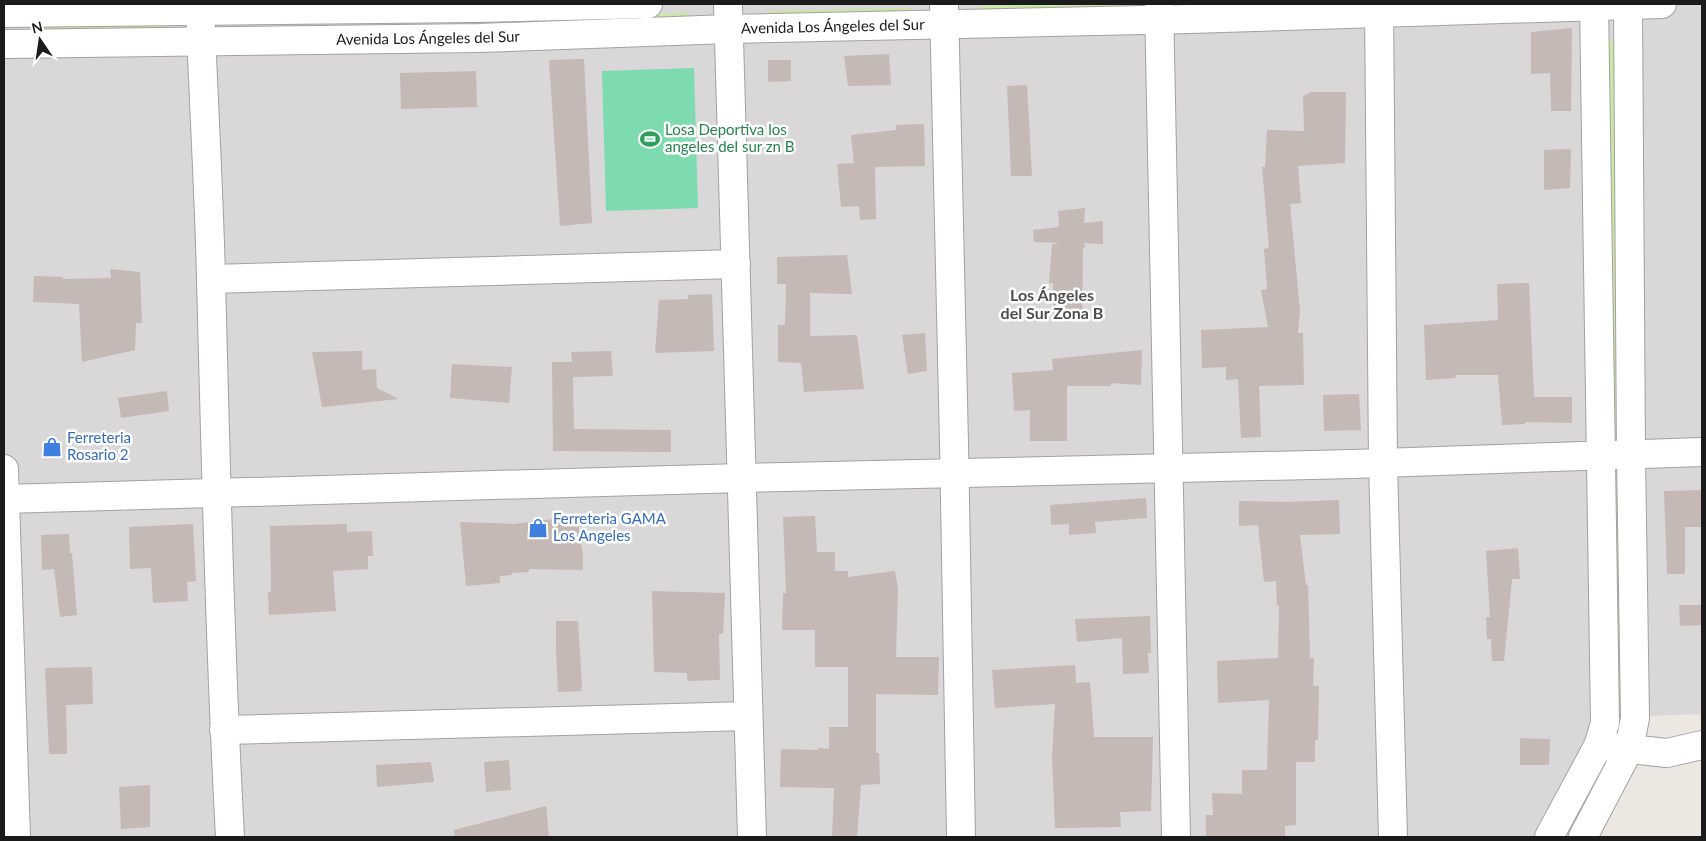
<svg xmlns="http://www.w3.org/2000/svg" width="1706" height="841" font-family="Lato,sans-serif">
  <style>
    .residential { fill: #d9d7d8 }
    .grass { fill: #cbe7a5 }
    .pitch { fill: #7edbb0 }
    .building { fill: #c4b9b4 }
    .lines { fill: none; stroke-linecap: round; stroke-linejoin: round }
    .minor-casing { stroke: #a2a2a2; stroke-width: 30 }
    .minor { stroke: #fff; stroke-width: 28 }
    .labels { text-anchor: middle; stroke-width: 5; stroke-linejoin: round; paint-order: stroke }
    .street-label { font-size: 15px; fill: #1b1b1b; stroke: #fff }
    .leisure-label { font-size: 15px; fill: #27864d; stroke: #fff; text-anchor: start }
    .shop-label { font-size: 15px; fill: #366cbe; stroke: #fff; text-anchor: start }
    .neighbourhood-label { font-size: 16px; font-weight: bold; fill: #4e4e4e; stroke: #fff }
  </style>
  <rect width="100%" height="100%" fill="#ece7e0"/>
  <path class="residential" d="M 4,4 L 1702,4 L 1702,714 L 1593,718 L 1584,745 L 1536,837 L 4,837 Z"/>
  <path class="grass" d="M 1060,4 L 1124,4 L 1124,10 L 980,13 L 981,6 Z
    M 910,8 L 910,15 L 768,19 L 767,11 Z
    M 688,13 L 689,20 L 236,30 L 236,23 L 480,19 Z
    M 166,22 L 166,30 L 28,32 L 28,24 Z
    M 1607,40 L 1614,41 L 1619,419 L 1612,419 Z
    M 1612,491 L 1620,491 L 1624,704 L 1616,704 Z
    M 1593,777 L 1599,779 L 1568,837 L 1562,837 Z"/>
  <path class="pitch" d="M 694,68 L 698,208 L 606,211 L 602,71 Z"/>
  <path class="building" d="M 1572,28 L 1571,111 L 1551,111 L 1550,73 L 1531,74 L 1531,32 Z
    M 889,54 L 891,85 L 848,86 L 844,56 Z
    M 584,59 L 592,223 L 560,226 L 549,60 Z
    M 768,60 L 791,60 L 791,81 L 768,82 Z
    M 476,71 L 477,107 L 401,109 L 400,73 Z
    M 1027,85 L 1032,176 L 1011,176 L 1007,86 Z
    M 1311,92 L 1346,92 L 1345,163 L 1298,166 L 1301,203 L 1290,204 L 1300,311 L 1298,333 L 1303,333 L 1304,385 L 1259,386 L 1261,437 L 1241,438 L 1238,379 L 1226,380 L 1226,367 L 1202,368 L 1201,330 L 1268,327 L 1261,290 L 1267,289 L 1264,249 L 1269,248 L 1262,167 L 1265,167 L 1267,130 L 1304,131 L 1303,96 Z
    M 924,124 L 925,166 L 875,167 L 876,219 L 860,220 L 859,206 L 841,207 L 837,164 L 854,163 L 851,135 L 896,130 L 896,125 Z
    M 1571,149 L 1570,188 L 1544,190 L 1544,150 Z
    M 1085,208 L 1084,223 L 1103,221 L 1103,244 L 1084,243 L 1085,247 L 1083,248 L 1082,320 L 1053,321 L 1053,283 L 1049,283 L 1052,244 L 1061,243 L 1034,242 L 1033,230 L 1059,227 L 1058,211 Z
    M 847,255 L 852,294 L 810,293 L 810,336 L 857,335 L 864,389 L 804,392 L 801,363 L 778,362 L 778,325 L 785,325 L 786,284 L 777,284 L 777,257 Z
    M 110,269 L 140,272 L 142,323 L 136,323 L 135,350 L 82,362 L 79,304 L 33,302 L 34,276 L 63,277 L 63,279 L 111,278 Z
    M 1529,283 L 1534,397 L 1572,397 L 1572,423 L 1525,422 L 1525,424 L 1502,425 L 1498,375 L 1455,375 L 1456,378 L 1426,380 L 1424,325 L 1498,320 L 1497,284 Z
    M 712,294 L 714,351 L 655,353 L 659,300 L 688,299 L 688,295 Z
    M 925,333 L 927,371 L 908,374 L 902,335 Z
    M 1142,350 L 1141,385 L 1111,383 L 1111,386 L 1067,386 L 1067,441 L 1030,441 L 1030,410 L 1014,411 L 1012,373 L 1053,370 L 1052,359 Z
    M 362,351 L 362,370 L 376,369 L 377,388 L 399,399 L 322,407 L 312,352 Z
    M 611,351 L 613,376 L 573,377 L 574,429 L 671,430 L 671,452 L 553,451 L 552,362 L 572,362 L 571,352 Z
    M 452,364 L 512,367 L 509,403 L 450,398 Z
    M 167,391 L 169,411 L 121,418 L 118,398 Z
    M 1359,394 L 1361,430 L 1324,431 L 1323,395 Z
    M 1702,490 L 1702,527 L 1685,527 L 1685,574 L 1667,574 L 1664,491 Z
    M 1146,498 L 1147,518 L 1095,522 L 1096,533 L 1069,535 L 1069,524 L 1051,525 L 1050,505 Z
    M 1339,500 L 1340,534 L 1300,535 L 1306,585 L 1308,585 L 1310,658 L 1314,658 L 1313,686 L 1319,686 L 1318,740 L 1315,740 L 1315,762 L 1296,762 L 1296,825 L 1285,826 L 1285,837 L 1206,837 L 1206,815 L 1213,815 L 1212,793 L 1242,794 L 1242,770 L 1267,770 L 1269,700 L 1218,703 L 1217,661 L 1278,658 L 1279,606 L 1277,606 L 1276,581 L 1264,582 L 1258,525 L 1239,526 L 1239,501 L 1289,502 Z
    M 577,516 L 583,556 L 583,570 L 529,569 L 529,572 L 512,573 L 512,575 L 500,576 L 500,583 L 466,586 L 460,522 L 514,524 Z
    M 815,516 L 817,552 L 835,552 L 835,571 L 848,571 L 848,577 L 895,571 L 898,589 L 896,657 L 939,657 L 938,695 L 876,694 L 876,753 L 879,753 L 880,784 L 861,785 L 857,837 L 832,837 L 834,788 L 780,787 L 781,749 L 818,750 L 818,748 L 829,749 L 829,727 L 848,727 L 848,667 L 815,667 L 815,630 L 782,630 L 783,593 L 786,593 L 783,517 Z
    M 193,524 L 196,581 L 187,582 L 188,601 L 153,603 L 151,568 L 130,569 L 129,527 Z
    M 347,524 L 347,532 L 372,531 L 373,556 L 368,556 L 368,569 L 333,571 L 336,611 L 269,615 L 268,592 L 271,592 L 270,526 Z
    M 69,534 L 70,553 L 72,553 L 77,615 L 60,617 L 54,569 L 42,570 L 41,535 Z
    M 1518,548 L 1520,579 L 1512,579 L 1504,661 L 1492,661 L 1491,639 L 1487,639 L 1486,617 L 1490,617 L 1486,551 Z
    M 652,591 L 725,593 L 723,634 L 719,634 L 720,680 L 687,681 L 687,673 L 654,672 Z
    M 1679,605 L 1702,605 L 1702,625 L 1680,626 Z
    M 1150,616 L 1151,653 L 1148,653 L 1149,673 L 1123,674 L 1122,638 L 1077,642 L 1075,619 Z
    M 556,621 L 578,621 L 582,686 L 581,686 L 581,691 L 558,692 L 556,651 Z
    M 1075,665 L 1076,683 L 1090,682 L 1094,737 L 1153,737 L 1151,811 L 1120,812 L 1121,827 L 1055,828 L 1052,757 L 1055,704 L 995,708 L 992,670 Z
    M 92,667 L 93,704 L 66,705 L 67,754 L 49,754 L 45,668 Z
    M 1520,738 L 1550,739 L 1549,765 L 1520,765 Z
    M 509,760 L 511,790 L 486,792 L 484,762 Z
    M 431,762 L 434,782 L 377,787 L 376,765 Z
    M 150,785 L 150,827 L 121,829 L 119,787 Z
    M 546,806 L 549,837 L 455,837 L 454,830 Z"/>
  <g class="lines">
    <defs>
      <g id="minor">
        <path d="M 200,4 C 203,96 209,188 211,280 C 216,466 220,652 230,837"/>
        <path d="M 728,4 L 752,837"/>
        <path d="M 944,4 L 954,444 L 961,837"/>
        <path d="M 1159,4 L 1176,837"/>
        <path d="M 1379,4 L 1383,463 L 1393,837"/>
        <path d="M 4,13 L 476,8 L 648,4"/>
        <path id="s1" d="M 4,44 L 479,38 L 729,29 L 1190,19 L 1662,4"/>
        <path d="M 211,279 L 736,264"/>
        <path d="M 4,469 L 16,837"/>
        <path d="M 4,499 L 742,478 L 1352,464 L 1702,452"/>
        <path d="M 224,730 L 748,716"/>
        <path d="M 1610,747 L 1667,753 L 1702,745"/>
        <path d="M 1549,837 L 1598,746 L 1605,723 L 1594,4"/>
        <path d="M 1583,837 L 1629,749 L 1635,718 L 1631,455 L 1628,4"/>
      </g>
    </defs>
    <use href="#minor" class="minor-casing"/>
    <use href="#minor" class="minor"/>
  </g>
  <defs>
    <symbol id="stadium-bare" viewBox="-9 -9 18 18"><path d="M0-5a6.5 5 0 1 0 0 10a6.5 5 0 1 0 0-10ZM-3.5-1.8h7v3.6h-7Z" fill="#2e9e5b" stroke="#fff" stroke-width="2.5" paint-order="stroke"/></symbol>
    <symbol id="shop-bare" viewBox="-9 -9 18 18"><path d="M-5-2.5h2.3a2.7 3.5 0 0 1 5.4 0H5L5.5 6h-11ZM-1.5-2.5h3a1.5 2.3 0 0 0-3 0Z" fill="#3f7fe0" stroke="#fff" stroke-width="2.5" paint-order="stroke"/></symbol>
  </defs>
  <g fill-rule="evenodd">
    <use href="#stadium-bare" x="636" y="125" width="28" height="28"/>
    <use href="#shop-bare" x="38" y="433" width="28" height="28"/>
    <use href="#shop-bare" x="524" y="514" width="28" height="28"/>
  </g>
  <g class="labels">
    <g class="street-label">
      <text dy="5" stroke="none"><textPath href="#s1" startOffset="829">Avenida Los Ángeles del Sur</textPath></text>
      <text dy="5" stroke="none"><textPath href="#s1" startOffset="424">Avenida Los Ángeles del Sur</textPath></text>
    </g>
    <g class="leisure-label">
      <text x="665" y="135">Losa Deportiva los<tspan x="665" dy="17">angeles del sur zn B</tspan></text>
    </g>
    <g class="shop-label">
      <text x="67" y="443">Ferreteria<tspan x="67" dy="17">Rosario 2</tspan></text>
      <text x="553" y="524">Ferreteria GAMA<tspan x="553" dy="17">Los Angeles</tspan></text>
    </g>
    <g class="neighbourhood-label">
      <text x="1052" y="301">Los Ángeles<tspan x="1052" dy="18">del Sur Zona B</tspan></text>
    </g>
  </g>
  <rect width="1706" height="841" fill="none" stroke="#1b1b1b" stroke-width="10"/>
  <g transform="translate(40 40) rotate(347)" stroke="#ffffff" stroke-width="4" paint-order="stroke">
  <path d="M0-4L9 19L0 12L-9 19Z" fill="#1b1b1b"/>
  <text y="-8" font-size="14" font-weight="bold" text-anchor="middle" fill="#1b1b1b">N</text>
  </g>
</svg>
